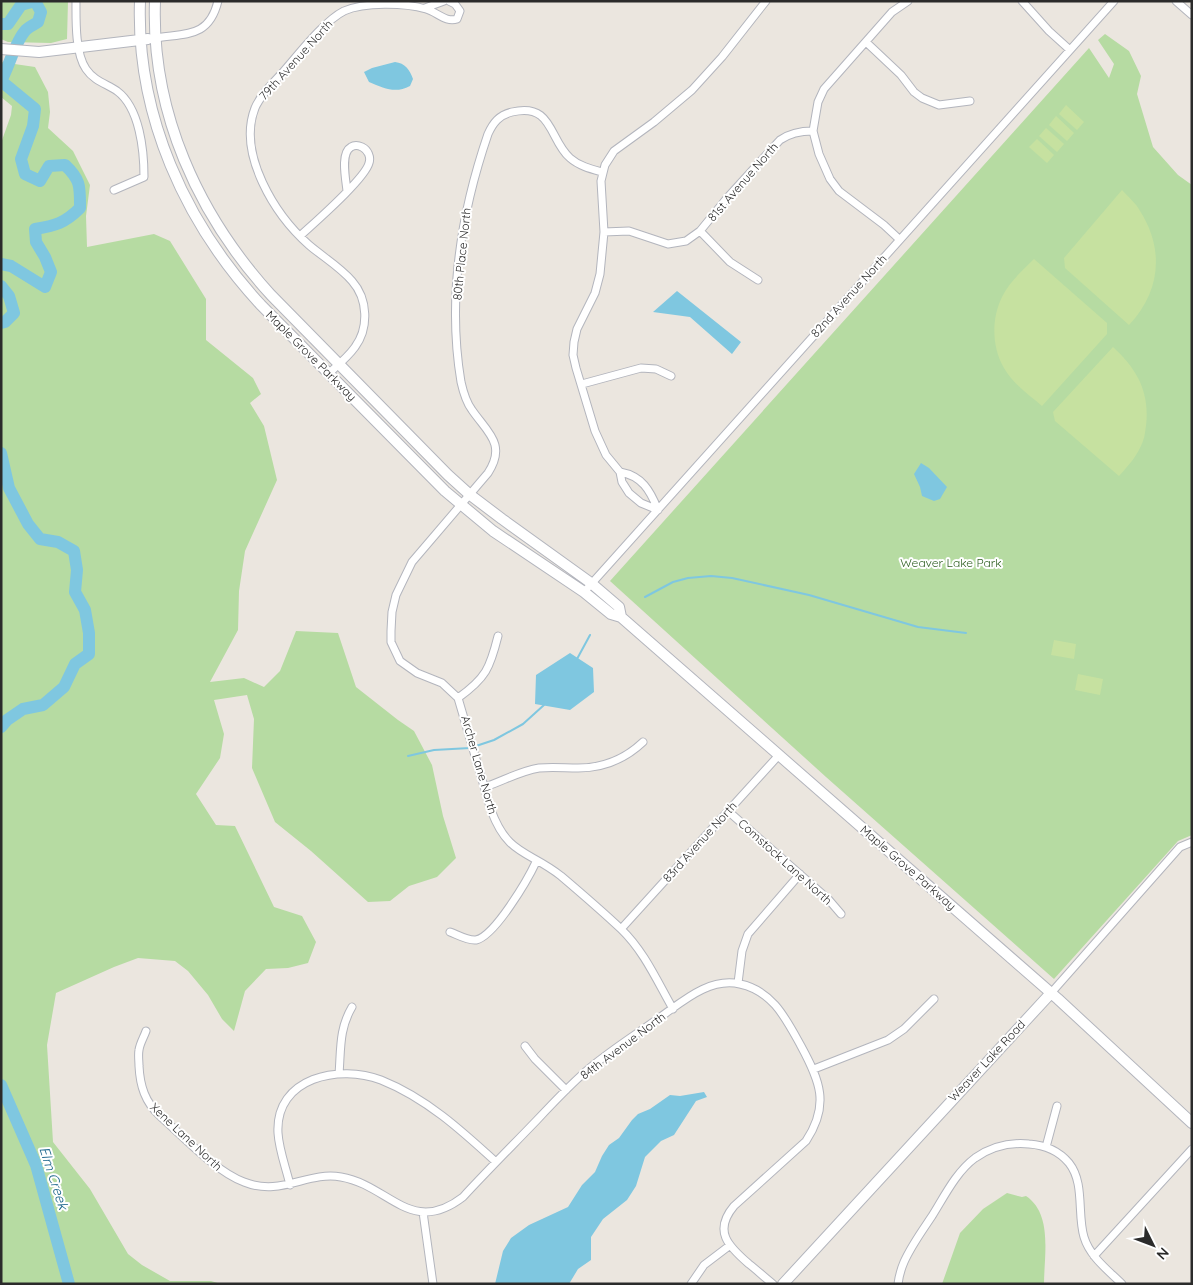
<svg xmlns="http://www.w3.org/2000/svg" width="1193" height="1285" font-family="Quicksand,sans-serif">
  <style>
    .green { fill: #b6dba2 }
    .pitch { fill: #c6e1a0 }
    .water { fill: #7fc7e0 }
    .lines { fill: none; stroke-linecap: round; stroke-linejoin: round }
    .stream { stroke: #7fc7e0; stroke-width: 2 }
    .river { stroke: #7fc7e0; stroke-width: 12 }
    .street-casing { stroke: #b3b5bd; stroke-width: 9 }
    .secondary-casing { stroke: #b3b5bd; stroke-width: 12 }
    .street { stroke: #fff; stroke-width: 7 }
    .secondary { stroke: #fff; stroke-width: 10 }
    .labels { text-anchor: middle; stroke-width: 4; stroke-linejoin: round; paint-order: stroke }
    .street-label { font-size: 12px; fill: #2b2b2b; stroke: #fff }
    .park-label { font-size: 12px; fill: #306023; stroke: #fff }
    .water-label { font-size: 14px; font-style: italic; fill: #1e678d; stroke: #fff }
  </style>
  <rect width="100%" height="100%" fill="#ebe6df"/>
  <path class="green" d="M 1,1 L 68,1 L 67,39 L 51,43 L 8,42 L 1,39 Z
    M 1105,34 L 1129,51 L 1141,76 L 1137,94 L 1153,147 L 1178,175 L 1192,185 L 1192,835 L 1178,841 L 1054,979 L 826,777 L 610,581 L 1089,48 L 1109,78 L 1114,64 L 1098,40 Z
    M 1,62 L 35,67 L 48,92 L 50,112 L 48,128 L 73,151 L 90,185 L 86,216 L 87,247 L 154,234 L 170,241 L 206,299 L 206,340 L 253,378 L 261,394 L 250,403 L 264,426 L 277,480 L 245,551 L 239,591 L 238,630 L 210,682 L 244,678 L 264,687 L 280,671 L 296,631 L 338,633 L 356,687 L 398,720 L 414,731 L 432,765 L 443,816 L 456,858 L 437,877 L 409,886 L 390,901 L 368,902 L 311,851 L 275,822 L 252,768 L 254,719 L 247,695 L 214,700 L 224,734 L 220,758 L 196,794 L 216,825 L 235,826 L 274,907 L 302,916 L 316,942 L 308,963 L 288,968 L 266,969 L 245,991 L 234,1031 L 222,1019 L 208,995 L 188,971 L 175,961 L 138,958 L 114,967 L 56,993 L 47,1045 L 53,1142 L 90,1189 L 128,1254 L 142,1265 L 170,1281 L 211,1281 L 221,1284 L 1,1284 L 1,143 L 11,115 L 12,106 L 1,97 Z
    M 1007,1193 L 1022,1197 L 1026,1196 C 1053,1214 1044,1256 1044,1284 L 942,1284 L 960,1233 L 983,1209 Z"/>
  <path class="pitch" d="M 1066,105 L 1084,122 L 1077,130 L 1059,114 Z
    M 1056,116 L 1074,133 L 1067,141 L 1049,125 Z
    M 1046,128 L 1064,144 L 1057,152 L 1039,136 Z
    M 1037,139 L 1054,155 L 1047,163 L 1029,147 Z
    M 1122,190 C 1128,197 1136,203 1140,211 C 1165,250 1160,292 1129,325 L 1065,268 L 1064,258 Z
    M 1034,259 L 1107,323 L 1107,334 L 1042,406 C 1029,395 1013,384 1004,368 C 992,348 991,319 1002,297 C 1009,282 1023,270 1034,259 Z
    M 1113,347 C 1137,369 1150,392 1146,426 C 1145,431 1145,436 1143,441 C 1138,455 1129,465 1119,476 L 1055,421 L 1053,412 Z
    M 1054,640 L 1076,644 L 1074,659 L 1051,655 Z
    M 1078,674 L 1103,679 L 1100,695 L 1075,690 Z"/>
  <path class="water" d="M 395,62 C 405,63 410,70 413,79 L 410,86 C 395,94 384,88 369,82 L 364,72 L 372,68 Z
    M 677,291 L 741,342 L 732,354 L 690,317 L 653,312 Z
    M 921,463 L 929,468 L 947,487 L 940,499 L 934,501 L 922,496 L 920,487 L 914,474 Z
    M 570,653 L 593,668 L 594,692 L 570,710 L 535,704 L 536,675 Z
    M 704,1092 L 707,1097 L 696,1101 L 674,1135 L 661,1141 L 645,1157 L 636,1186 L 627,1200 L 603,1219 L 591,1237 L 591,1260 L 578,1269 L 569,1284 L 495,1284 L 503,1251 L 511,1238 L 529,1225 L 568,1207 L 582,1185 L 595,1172 L 602,1156 L 609,1145 L 619,1138 L 632,1120 L 638,1114 L 650,1109 L 670,1095 L 680,1096 Z"/>
  <g class="lines">
    <path class="stream" d="M 645,597 L 673,582 L 688,578 L 711,576 L 732,578 L 809,595 L 918,627 L 966,633
      M 577,659 L 590,635
      M 408,756 L 434,750 L 470,748 L 494,740 L 523,724 L 544,705"/>
    <path class="river" d="M 1,24 L 8,24 L 21,5 L 35,1
      M 1,264 L 11,266 L 45,287 L 51,272 L 45,257 L 36,242 L 35,229 C 55,226 65,223 80,208 C 80,187 81,180 65,165 L 49,166 L 40,181 L 25,174 L 21,159 L 33,126 L 35,109 L 1,81 C 9,67 15,42 25,31 C 28,27 34,25 38,22 L 41,12 L 35,1
      M 1,286 L 9,296 L 14,313 L 5,322 L 1,323
      M 1,453 L 9,488 L 28,524 L 40,539 L 58,542 L 74,551 L 77,570 L 75,592 L 85,610 L 89,633 L 89,654 L 75,664 L 64,687 L 43,705 L 23,709 L 7,720 L 1,727
      M 1,1085 L 36,1165 L 69,1284"/>
    <defs>
      <path id="street" d="M 76,1 C 76,20 75,53 86,69 C 94,81 107,84 117,91 C 140,108 144,151 144,177 L 114,190
        M 1022,1 L 1049,31 L 1070,50
        M 1176,1 L 1192,15
        M 425,8 L 444,1
        M 156,38 C 186,33 209,38 218,1
        M 866,42 L 901,75 L 914,92 L 922,98 L 939,105 L 970,101
        M 602,172 C 591,169 579,166 570,158 C 549,140 553,102 512,112 C 499,115 493,123 488,134 C 461,213 447,298 461,382 C 463,391 466,402 472,410 C 487,432 507,444 488,473 L 412,562 L 396,595 L 392,612 L 391,631 L 391,642 L 400,661 L 417,673 L 442,683 L 458,698 L 491,810 C 508,856 528,850 561,876 C 581,893 602,911 621,929 C 644,951 657,981 673,1009
        M 700,231 L 730,262 L 758,280
        M 604,232 L 629,231 L 668,244 L 686,241 L 700,231 L 727,198 L 780,140 C 790,133 800,131 813,131
        M 300,236 C 314,223 365,179 369,163 C 371,157 368,150 362,147 C 358,145 354,145 351,147 C 340,153 346,180 347,191
        M 899,239 L 884,225 L 839,191 L 830,179 L 819,154 L 813,131 L 818,102 L 824,89 L 892,12 L 908,1
        M 328,374 C 337,366 348,357 355,347 C 369,328 368,299 352,281 C 340,267 323,257 309,245 C 275,215 237,154 255,108 C 261,94 273,83 283,72 C 298,55 324,21 344,11 C 364,2 405,3 426,9 C 437,12 446,23 457,19 L 460,11 L 455,4 L 449,1
        M 582,384 L 641,368 L 656,369 L 671,376
        M 620,472 C 642,476 650,490 658,510
        M 658,510 L 641,503 L 629,493 L 622,482 L 620,472 L 606,455 L 595,431 L 576,368 L 573,355 L 574,342 L 577,329 L 595,293 L 600,274 L 604,232 L 601,181 L 605,165 L 614,151 L 654,122 L 692,90 L 722,57 L 766,1
        M 584,592 L 1114,1
        M 458,698 C 486,678 490,668 498,636
        M 485,787 C 503,781 520,771 539,768 C 552,767 565,768 578,768 C 604,768 625,759 643,742
        M 728,811 L 829,900 L 841,914
        M 621,929 L 779,755
        M 450,932 C 458,935 468,941 476,940 C 495,936 528,879 536,862
        M 738,983 L 742,951 L 748,934 L 800,874
        M 1051,993 L 1180,847 L 1192,842
        M 146,1031 C 144,1037 140,1043 139,1050 C 138,1055 139,1061 139,1066 C 140,1086 145,1102 160,1116 C 183,1136 216,1172 244,1182 C 281,1197 307,1171 341,1177 C 389,1185 411,1237 463,1197 C 487,1171 512,1146 537,1120 C 552,1104 568,1087 585,1072 C 608,1052 634,1036 659,1018 C 682,1002 709,977 740,984 C 773,991 786,1019 801,1046 C 820,1081 830,1105 806,1141 L 734,1206 C 713,1231 728,1246 749,1264 C 757,1270 764,1277 773,1284
        M 525,1046 L 535,1059 L 566,1090
        M 814,1069 L 888,1040 L 904,1029 L 934,999
        M 339,1074 C 341,1049 339,1029 352,1007
        M 1046,1147 L 1057,1106
        M 290,1185 C 286,1168 279,1150 278,1133 C 275,1077 340,1064 381,1080 C 426,1098 461,1130 496,1162
        M 423,1212 L 433,1284
        M 1094,1256 L 1192,1149
        M 691,1284 L 704,1265 L 729,1246
        M 898,1284 C 899,1276 901,1269 904,1262 C 911,1246 922,1231 932,1216 C 944,1197 956,1172 975,1158 C 991,1147 1009,1142 1029,1144 C 1044,1145 1059,1151 1069,1163 C 1085,1183 1077,1214 1084,1237 C 1090,1257 1108,1270 1122,1284"/>
      <path id="secondary" d="M 140,1 C 136,115 185,223 261,305 L 445,491 L 493,531 L 584,592 L 611,614 L 621,617 L 1058,999 L 1192,1123
        M 155,1 C 151,112 198,215 271,295 L 448,475 L 469,494 L 502,519 L 591,583 L 619,607 L 621,617
        M 1,49 L 39,52 L 148,39
        M 783,1284 L 1051,993"/>
    </defs>
    <use href="#street" class="street-casing"/>
    <use href="#secondary" class="secondary-casing"/>
    <use href="#street" class="street"/>
    <use href="#secondary" class="secondary"/>
  </g>
  <g class="labels">
    <g class="street-label">
      <text transform="translate(296 60) rotate(-48)" y="4">79th Avenue North</text>
      <text transform="translate(743 182) rotate(-49)" y="4">81st Avenue North</text>
      <text transform="translate(462 254) rotate(-84)" y="4">80th Place North</text>
      <text transform="translate(849 296) rotate(-48)" y="4">82nd Avenue North</text>
      <text transform="translate(311 356) rotate(45)" y="4">Maple Grove Parkway</text>
      <text transform="translate(479 765) rotate(74)" y="4">Archer Lane North</text>
      <text transform="translate(700 842) rotate(-48)" y="4">83rd Avenue North</text>
      <text transform="translate(785 862) rotate(42)" y="4">Comstock Lane North</text>
      <text transform="translate(908 868) rotate(41)" y="4">Maple Grove Parkway</text>
      <text transform="translate(623 1046) rotate(-37)" y="4">84th Avenue North</text>
      <text transform="translate(987 1061) rotate(-47)" y="4">Weaver Lake Road</text>
      <text transform="translate(186 1137) rotate(43)" y="4">Xene Lane North</text>
    </g>
    <g class="park-label">
      <text x="951" y="567">Weaver Lake Park</text>
    </g>
    <g class="water-label">
      <text transform="translate(54 1178) rotate(72)" y="5">Elm Creek</text>
    </g>
  </g>
  <rect width="1193" height="1285" fill="none" stroke="#2b2b2b" stroke-width="5"/>
  <g transform="translate(1153 1245) rotate(132)" stroke="#ffffff" stroke-width="4" paint-order="stroke">
  <path d="M0-4L9 19L0 12L-9 19Z" fill="#2b2b2b"/>
  <text y="-8" font-size="14" font-weight="bold" text-anchor="middle" fill="#2b2b2b">N</text>
  </g>
</svg>
